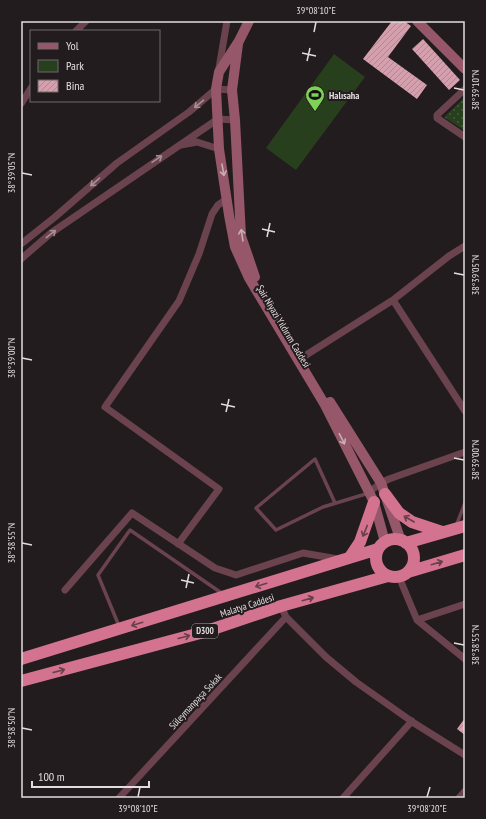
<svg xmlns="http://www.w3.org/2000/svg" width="486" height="819" font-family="'PT Sans Narrow',sans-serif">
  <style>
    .green { fill: #273f1d }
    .park { fill: url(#park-dots) }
    .building { fill: url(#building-hatch) }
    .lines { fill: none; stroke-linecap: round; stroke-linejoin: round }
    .lane { stroke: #6a434e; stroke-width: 3.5 }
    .street { stroke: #6a434e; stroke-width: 7 }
    .secondary { stroke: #955769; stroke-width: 10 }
    .highway { stroke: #d37390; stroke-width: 12 }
    .oneway { stroke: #a69096 }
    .oneway2 { stroke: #c7aeb5 }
    .oneway3 { stroke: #693f4c }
    .ticks { fill: none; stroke: #e2ddde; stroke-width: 1.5 }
    .labels { text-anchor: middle; stroke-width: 4; stroke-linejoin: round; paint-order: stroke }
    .shield { fill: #231c1e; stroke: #a9a3a4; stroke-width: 1 }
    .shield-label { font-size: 9px; font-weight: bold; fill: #e2ddde }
    .poi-label { font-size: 10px; font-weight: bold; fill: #e2ddde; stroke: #231c1e; text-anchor: start }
    .street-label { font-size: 10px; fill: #e2ddde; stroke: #231c1e }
    .neatline { fill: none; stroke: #e2ddde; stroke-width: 1.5 }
    .ticks-label { font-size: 10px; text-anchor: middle; fill: #e2ddde }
  </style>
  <defs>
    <pattern id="park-dots" width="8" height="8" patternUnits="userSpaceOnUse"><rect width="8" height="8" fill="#273f1d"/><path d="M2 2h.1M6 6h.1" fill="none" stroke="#465a3d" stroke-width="1.8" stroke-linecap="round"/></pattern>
    <pattern id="building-hatch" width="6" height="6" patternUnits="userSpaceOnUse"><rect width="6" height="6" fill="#d4a0ad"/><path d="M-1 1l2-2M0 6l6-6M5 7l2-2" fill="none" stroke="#b08892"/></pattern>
  </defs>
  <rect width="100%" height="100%" fill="#231c1e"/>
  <path class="green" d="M 334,54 L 365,77 L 296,170 L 266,148 Z"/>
  <path class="park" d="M 465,97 L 465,131 L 444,117 Z"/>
  <path class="building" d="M 392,21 L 404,21 L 411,26 L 388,57 L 427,85 L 417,99 L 363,59 Z
    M 423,39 L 460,80 L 449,90 L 412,49 Z
    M 465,718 L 465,735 L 457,729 Z"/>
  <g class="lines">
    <path class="lane" d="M 335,503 L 315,459 L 256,508 L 276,530 L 323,507 L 369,493
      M 456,526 L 465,503
      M 119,626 L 98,575 L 130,530 L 223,594"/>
    <path class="street" d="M 76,31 L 86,21
      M 219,68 L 227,21
      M 465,89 L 437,115 L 437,118 L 465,137
      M 21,104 L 31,88
      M 181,145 L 197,142 L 219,149
      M 21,244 L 55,217 L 117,163 L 189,112 L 216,89 L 232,90
      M 21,259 L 51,233 L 218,119 L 235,120
      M 393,300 L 465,411
      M 303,357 L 393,300 L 449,256 L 465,246
      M 369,492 L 381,483 L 389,479 L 465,452
      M 178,544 L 219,489 L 105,407 L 179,301 L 199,254 L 212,214 L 218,205 L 227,199
      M 399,577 L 417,620 L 465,659
      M 65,590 L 132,513 L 215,568 L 236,575 L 303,553 L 338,559
      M 281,606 L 286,617 L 326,657 L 356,682 L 414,723 L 465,755
      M 417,620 L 465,604
      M 119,798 L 286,617
      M 343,798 L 412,721
      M 459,798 L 465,791"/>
    <path class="secondary" d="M 249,21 L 239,41 L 219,72 L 216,89 L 219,149 L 229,215 L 235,247 L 249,278 L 325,405 L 369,492 L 374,502 L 385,542
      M 417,21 L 465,69
      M 238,44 L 232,90 L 235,120 L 241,236 L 255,277
      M 330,402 L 381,483 L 401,541"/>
    <path class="highway" d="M 385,494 L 399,513 L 412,522 L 442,532
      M376 558a19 19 0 1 1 38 0a19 19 0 1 1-38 0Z
      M 406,543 L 465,526
      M 350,557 L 360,542 L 374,502
      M 408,572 L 465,555
      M 21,659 L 378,549
      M 21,681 L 204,632 L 281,606 L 388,576"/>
  </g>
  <defs><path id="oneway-shaft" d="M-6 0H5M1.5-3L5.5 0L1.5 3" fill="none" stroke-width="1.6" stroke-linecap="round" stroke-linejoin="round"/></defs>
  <g class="oneway">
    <use href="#oneway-shaft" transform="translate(199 104) rotate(140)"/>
    <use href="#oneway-shaft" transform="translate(157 159) rotate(-34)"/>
    <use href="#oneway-shaft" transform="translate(95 182) rotate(139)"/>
    <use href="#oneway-shaft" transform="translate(51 234) rotate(-38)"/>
  </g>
  <g class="oneway2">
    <use href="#oneway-shaft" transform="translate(223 170) rotate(80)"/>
    <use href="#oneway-shaft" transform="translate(242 235) rotate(-99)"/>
    <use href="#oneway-shaft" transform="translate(342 439) rotate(63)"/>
  </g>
  <g class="oneway3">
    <use href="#oneway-shaft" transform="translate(409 519) rotate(-150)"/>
    <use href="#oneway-shaft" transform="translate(365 531) rotate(112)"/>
    <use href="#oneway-shaft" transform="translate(437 563) rotate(-16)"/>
    <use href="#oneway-shaft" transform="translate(261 585) rotate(163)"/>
    <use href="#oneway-shaft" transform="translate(308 599) rotate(-16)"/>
    <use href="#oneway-shaft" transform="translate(137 624) rotate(163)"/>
    <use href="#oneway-shaft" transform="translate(184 637) rotate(-15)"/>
    <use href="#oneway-shaft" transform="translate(59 671) rotate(-15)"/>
  </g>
  <path class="ticks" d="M 314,32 L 316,22M 302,53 L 316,56M 307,61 L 310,48M 454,88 L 464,90M 22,173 L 32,175M 262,229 L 275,232M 267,237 L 270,223M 454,273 L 464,275M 22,358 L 32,360M 221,404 L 235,407M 226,412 L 229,399M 454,458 L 464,460M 22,543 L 32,545M 181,580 L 194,583M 186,588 L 189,574M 454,643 L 464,645M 22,728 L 32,730M 138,797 L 140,787M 427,797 L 430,787"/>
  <defs>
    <symbol id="stadium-pin" viewBox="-11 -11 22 30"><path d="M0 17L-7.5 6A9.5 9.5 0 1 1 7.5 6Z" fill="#7dd154" stroke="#231c1e"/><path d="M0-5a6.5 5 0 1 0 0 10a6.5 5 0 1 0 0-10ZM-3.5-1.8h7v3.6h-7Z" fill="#111"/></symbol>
  </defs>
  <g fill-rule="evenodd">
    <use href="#stadium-pin" x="304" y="84" width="22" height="30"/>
  </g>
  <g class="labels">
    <rect class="shield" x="192" y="624" width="26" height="14" rx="3"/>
    <g class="shield-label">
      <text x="205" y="634">D300</text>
    </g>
    <g class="poi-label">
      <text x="329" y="99">Halısaha</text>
    </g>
    <g class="street-label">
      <text transform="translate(284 326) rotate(59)" y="4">Şair Niyazi Yıldırım Caddesi</text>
      <text transform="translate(247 605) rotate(-18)" y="4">Malatya Caddesi</text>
      <text transform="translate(195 701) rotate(-47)" y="4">Süleymanpaşa Sokak</text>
    </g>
  </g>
  <rect width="486" height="819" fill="none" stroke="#231c1e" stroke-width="44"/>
  <rect x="30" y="30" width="130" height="72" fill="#231c1e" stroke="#6f696b"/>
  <rect x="38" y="43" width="20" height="6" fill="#955769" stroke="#6f696b"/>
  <text x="66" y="50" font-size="12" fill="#e2ddde">Yol</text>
  <rect x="38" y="60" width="20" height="12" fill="#273f1d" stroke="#6f696b"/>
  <text x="66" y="70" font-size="12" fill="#e2ddde">Park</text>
  <rect x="38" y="80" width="20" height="12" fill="url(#building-hatch)" stroke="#6f696b"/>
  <text x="66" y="90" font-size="12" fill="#e2ddde">Bina</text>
  <path d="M32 781v6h117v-6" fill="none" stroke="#e2ddde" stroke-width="2"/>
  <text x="38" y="781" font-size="12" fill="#e2ddde" stroke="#231c1e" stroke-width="3" paint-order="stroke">100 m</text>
  <rect x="22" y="22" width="442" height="775" class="neatline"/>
  <g class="ticks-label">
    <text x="316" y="14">39°08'10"E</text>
    <text transform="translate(475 90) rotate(-90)" y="4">38°39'10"N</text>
    <text transform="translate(11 173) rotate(-90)" y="4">38°39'05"N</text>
    <text transform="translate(475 275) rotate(-90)" y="4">38°39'05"N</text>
    <text transform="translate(11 358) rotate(-90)" y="4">38°39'00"N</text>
    <text transform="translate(475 460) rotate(-90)" y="4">38°39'00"N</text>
    <text transform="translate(11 543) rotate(-90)" y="4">38°38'55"N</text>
    <text transform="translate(475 645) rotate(-90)" y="4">38°38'55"N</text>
    <text transform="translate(11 728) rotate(-90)" y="4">38°38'50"N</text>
    <text x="138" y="812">39°08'10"E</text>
    <text x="427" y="812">39°08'20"E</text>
  </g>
</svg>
